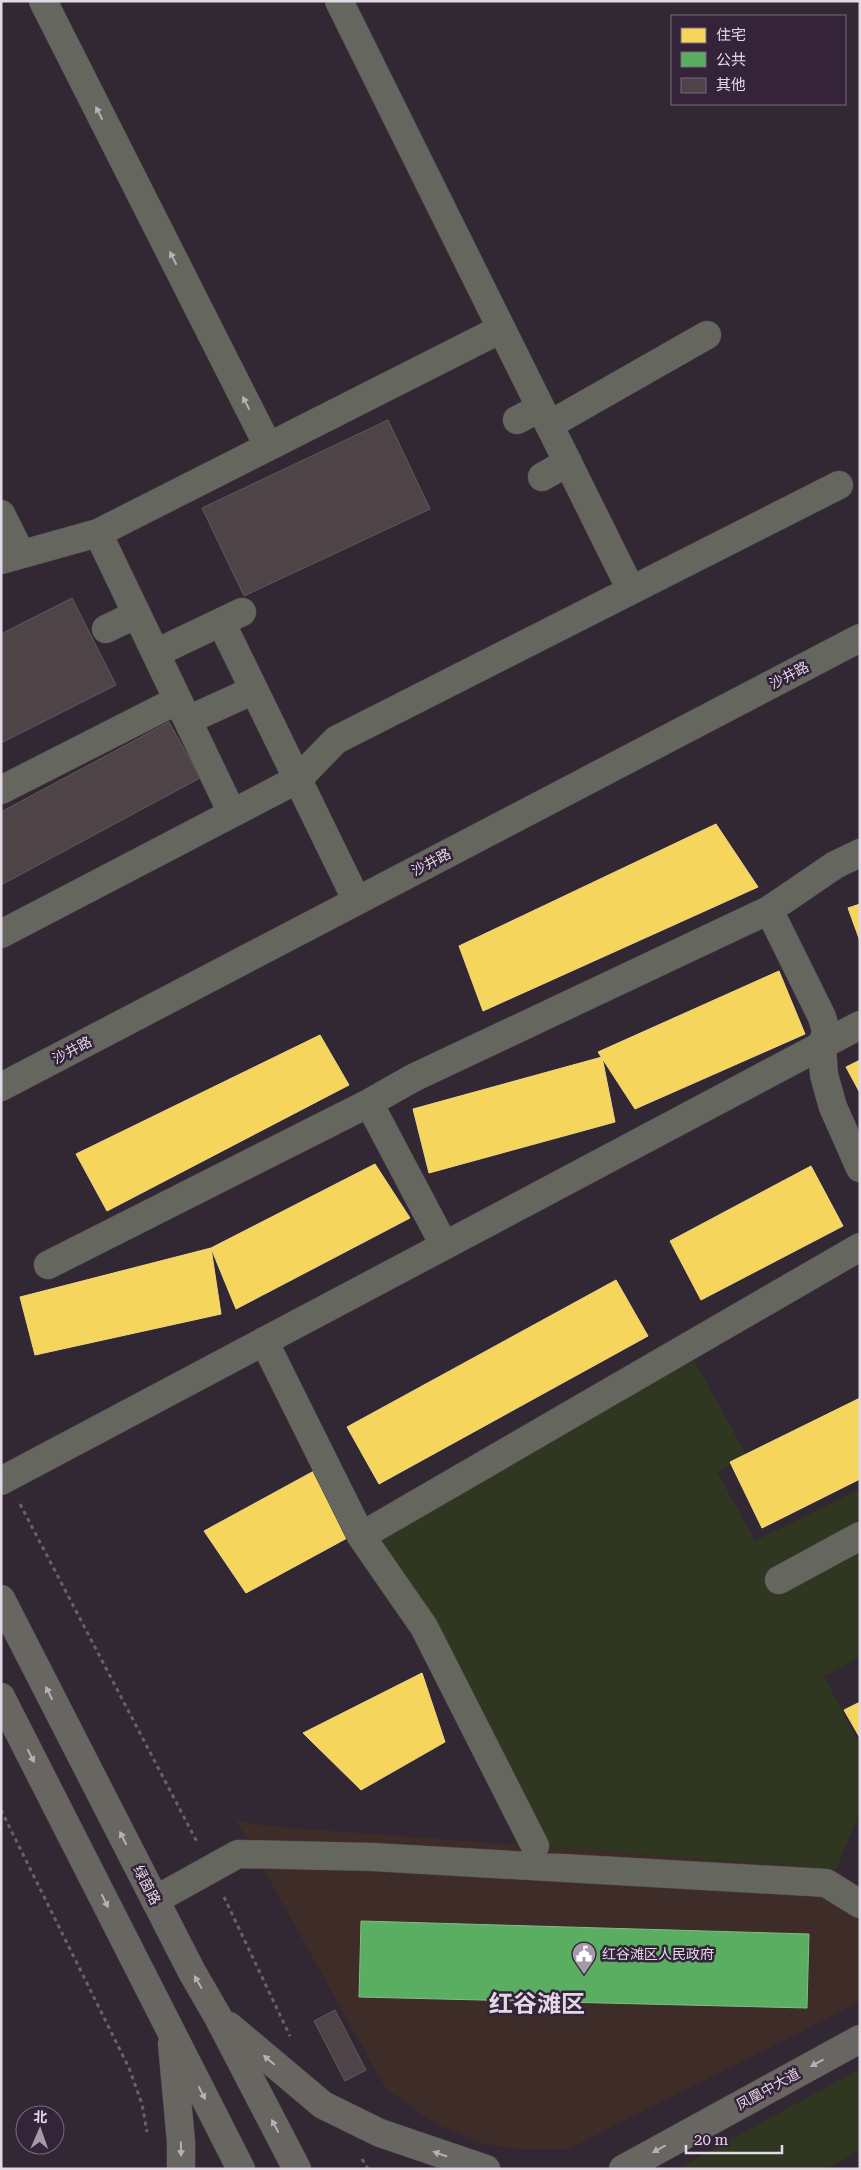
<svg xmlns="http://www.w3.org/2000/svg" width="861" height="2170" font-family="'Roboto Serif','Noto Sans SC',serif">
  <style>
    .commercial { fill: #3d2c27 }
    .green { fill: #303720 }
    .homes { fill: #f6d55c; stroke: #f0d685 }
    .public { fill: #5aae61; stroke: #83bb89 }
    .building { fill: #4e4448; stroke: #63595c }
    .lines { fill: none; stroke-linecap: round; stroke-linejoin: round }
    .minor-casing { stroke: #4d4550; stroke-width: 29 }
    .major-casing { stroke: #4d4550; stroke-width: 29 }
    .path { stroke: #666463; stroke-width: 3; stroke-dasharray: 4 4; stroke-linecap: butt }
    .minor { stroke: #65665e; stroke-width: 28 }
    .major { stroke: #676661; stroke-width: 28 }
    .oneway { fill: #b7b0b6 }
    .oneway2 { fill: #b8b0b7 }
    .labels { text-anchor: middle; stroke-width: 5; stroke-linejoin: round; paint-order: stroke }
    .street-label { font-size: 14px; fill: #e3d8e6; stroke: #342339 }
    .poi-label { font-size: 14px; fill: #e3d8e6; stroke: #342339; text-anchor: start }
    .town-label { font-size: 24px; font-weight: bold; fill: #e3d8e6; stroke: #342339 }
  </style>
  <rect width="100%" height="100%" fill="#312834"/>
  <path class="commercial" d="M 236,1820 L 267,1826 L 836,1869 L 860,1889 L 860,2002 L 569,2149 L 514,2149 L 480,2143 L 436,2124 L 386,2089 Z"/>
  <path class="green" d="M 687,1348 L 746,1454 L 717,1472 L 755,1541 L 860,1489 L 860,1657 L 824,1676 L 860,1745 L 860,1812 L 836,1869 L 535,1846 L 361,1536 Z
    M 860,2069 L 860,2150 L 826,2169 L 677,2169 Z"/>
  <path class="homes" d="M 716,824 L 758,887 L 483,1011 L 459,946 Z
    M 860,904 L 860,941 L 848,908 Z
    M 779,971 L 805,1034 L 635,1109 L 598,1052 Z
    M 320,1035 L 349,1085 L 107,1211 L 76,1154 Z
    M 602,1057 L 615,1122 L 429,1173 L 413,1109 Z
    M 860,1060 L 860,1093 L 846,1067 Z
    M 375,1164 L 410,1218 L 236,1309 L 211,1248 Z
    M 811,1166 L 843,1226 L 701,1300 L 670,1241 Z
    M 211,1248 L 221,1314 L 35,1355 L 20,1297 Z
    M 616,1280 L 648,1336 L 379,1484 L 347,1427 Z
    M 860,1398 L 860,1479 L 762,1528 L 730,1462 Z
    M 314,1471 L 349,1537 L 246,1593 L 204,1531 Z
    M 422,1673 L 445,1742 L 361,1790 L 303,1733 Z
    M 860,1702 L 860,1738 L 844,1710 Z"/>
  <path class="public" d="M 361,1921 L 809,1934 L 807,2008 L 359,1997 Z"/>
  <path class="building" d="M 388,420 L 430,509 L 244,596 L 202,508 Z
    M 72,598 L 116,685 L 1,743 L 1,634 Z
    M 169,722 L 200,778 L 1,885 L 1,812 Z
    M 335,2010 L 366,2070 L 345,2081 L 314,2021 Z"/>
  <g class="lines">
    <defs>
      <path id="minor" d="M 43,1 L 268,446
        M 339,1 L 631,590
        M 517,420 L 540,408
        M 549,425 L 707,335
        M 542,477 L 568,462
        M 1,514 L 21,554
        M 98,533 L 232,813
        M 1,560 L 98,533 L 501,329
        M 221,622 L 357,901
        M 106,629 L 137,614
        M 156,653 L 242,612
        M 188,720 L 254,690
        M 1,790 L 178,700
        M 769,910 L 822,1017 L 826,1031 L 822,1047 L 824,1075 L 833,1107 L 860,1168
        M 1,934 L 298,779 L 336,740 L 839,485
        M 1,1087 L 860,638
        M 444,1245 L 369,1103 L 413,1078 L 769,910 L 835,865 L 860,853
        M 48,1265 L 369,1103
        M 264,1341 L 361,1536 L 424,1627 L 535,1846
        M 1,1481 L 860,1025
        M 361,1536 L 860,1247
        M 779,1580 L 860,1536
        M 155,1900 L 238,1854 L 373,1857 L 826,1883 L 860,1904"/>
      <path id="major" d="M 1,1599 L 192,1972 L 218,2017 L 297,2169
        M 1,1697 L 241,2169
        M 229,2026 L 323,2105 L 380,2133 L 486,2169
        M 172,2044 L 181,2142 L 181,2169
        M 623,2169 L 860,2039"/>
    </defs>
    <use href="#minor" class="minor-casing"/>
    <use href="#major" class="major-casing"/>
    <path class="path" d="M 20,1504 L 197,1842
      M 1,1810 L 129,2068 L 142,2104 L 147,2132
      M 224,1897 L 290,2036
      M 362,2159 L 368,2169"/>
    <use href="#minor" class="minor"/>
    <use href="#major" class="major"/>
  </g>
  <defs><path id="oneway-solid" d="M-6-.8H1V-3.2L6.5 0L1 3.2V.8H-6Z" transform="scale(1.25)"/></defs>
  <g class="oneway">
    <use href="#oneway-solid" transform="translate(99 113) rotate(-117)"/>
    <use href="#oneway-solid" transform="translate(173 258) rotate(-117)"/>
    <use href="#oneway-solid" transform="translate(246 403) rotate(-117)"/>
  </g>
  <g class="oneway2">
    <use href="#oneway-solid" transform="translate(49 1693) rotate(-117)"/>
    <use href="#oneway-solid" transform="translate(31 1756) rotate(63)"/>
    <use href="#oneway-solid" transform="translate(123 1838) rotate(-117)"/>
    <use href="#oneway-solid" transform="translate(105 1901) rotate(63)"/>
    <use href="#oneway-solid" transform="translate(198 1982) rotate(-120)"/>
    <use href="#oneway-solid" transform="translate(269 2060) rotate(-140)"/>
    <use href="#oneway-solid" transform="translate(817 2063) rotate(151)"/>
    <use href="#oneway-solid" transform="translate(202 2093) rotate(63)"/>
    <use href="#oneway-solid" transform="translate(275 2126) rotate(-118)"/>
    <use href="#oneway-solid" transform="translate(181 2149) rotate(89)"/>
    <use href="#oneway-solid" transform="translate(659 2149) rotate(151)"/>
    <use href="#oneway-solid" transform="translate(440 2154) rotate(-161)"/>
  </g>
  <defs>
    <symbol id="civic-pin" viewBox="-11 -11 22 30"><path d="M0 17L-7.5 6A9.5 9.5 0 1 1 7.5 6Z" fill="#a59aa8" stroke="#342339"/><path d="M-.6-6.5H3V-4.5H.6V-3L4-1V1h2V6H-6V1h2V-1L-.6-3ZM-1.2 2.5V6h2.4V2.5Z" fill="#fff"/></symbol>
  </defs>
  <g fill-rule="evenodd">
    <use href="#civic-pin" x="570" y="1940" width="28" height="38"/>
  </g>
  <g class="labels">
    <g class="street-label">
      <text transform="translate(789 675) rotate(-28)" y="5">沙井路</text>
      <text transform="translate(431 862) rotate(-28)" y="5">沙井路</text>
      <text transform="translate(72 1050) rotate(-28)" y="5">沙井路</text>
      <text transform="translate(147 1885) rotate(63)" y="5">绿茵路</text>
      <text transform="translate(768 2089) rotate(-29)" y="5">凤凰中大道</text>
    </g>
    <g class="poi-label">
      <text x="602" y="1959">红谷滩区人民政府</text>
    </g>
    <g class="town-label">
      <text x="537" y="2012">红谷滩区</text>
    </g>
  </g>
  <rect width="861" height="2170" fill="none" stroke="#e3d8e6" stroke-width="5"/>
  <rect x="671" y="15" width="175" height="90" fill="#342339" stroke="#7a6b7e"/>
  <rect x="681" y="28" width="25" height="15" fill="#f6d55c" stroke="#7a6b7e"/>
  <text x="716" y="40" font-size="15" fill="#e3d8e6">住宅</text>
  <rect x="681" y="52" width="25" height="15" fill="#5aae61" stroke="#7a6b7e"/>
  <text x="716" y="65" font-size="15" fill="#e3d8e6">公共</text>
  <rect x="681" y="78" width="25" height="15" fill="#4e4448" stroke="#7a6b7e"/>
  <text x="716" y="90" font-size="15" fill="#e3d8e6">其他</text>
  <g transform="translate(40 2130) rotate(2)"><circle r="24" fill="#342339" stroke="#7a6b7e"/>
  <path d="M0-4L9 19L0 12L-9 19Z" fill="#a59aa8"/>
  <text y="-8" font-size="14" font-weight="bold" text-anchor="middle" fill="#e3d8e6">北</text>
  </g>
  <path d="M686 2145v8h96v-8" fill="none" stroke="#e3d8e6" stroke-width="2.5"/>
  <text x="694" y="2145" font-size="15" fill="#e3d8e6" stroke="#342339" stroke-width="4" paint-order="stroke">20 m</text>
</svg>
